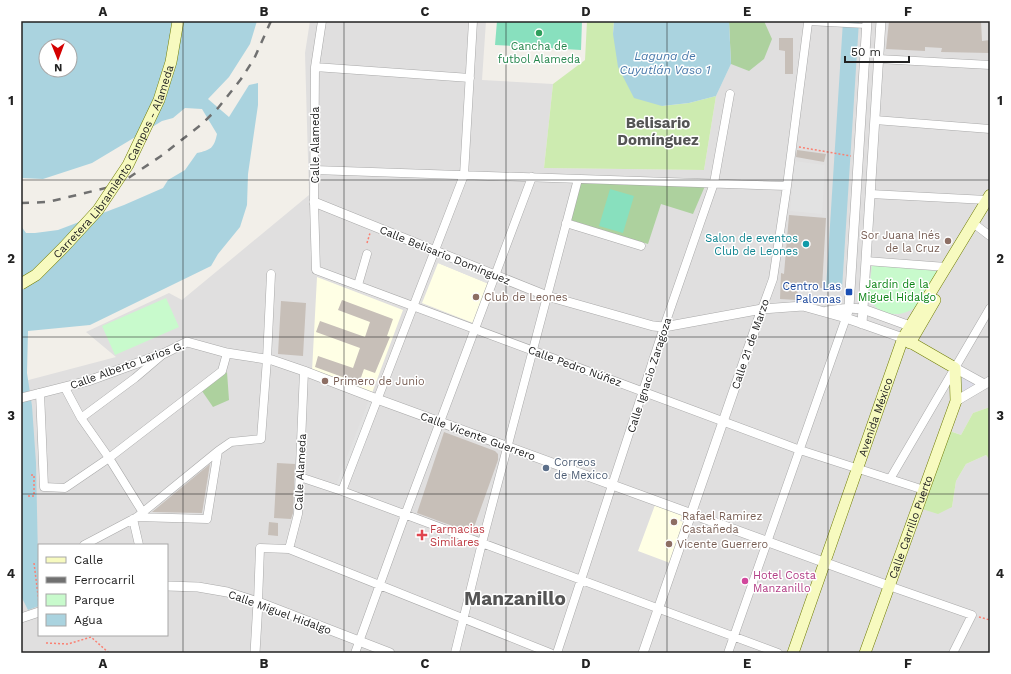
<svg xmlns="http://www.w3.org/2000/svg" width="1011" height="674" font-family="'Work Sans',sans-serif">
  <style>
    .residential { fill: #e0dfdf; fill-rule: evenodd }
    .education { fill: #ffffe5 }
    .grass { fill: #cdebb0 }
    .forest { fill: #add19e }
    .park { fill: #c8facc }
    .pitch { fill: #88e0be }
    .parking { fill: #e2e2e2 }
    .plaza { fill: #dddde8 }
    .water { fill: #aad3df; fill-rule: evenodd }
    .building { fill: #c7bfb8 }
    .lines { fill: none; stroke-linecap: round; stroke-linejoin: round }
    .service-casing { stroke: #a9a9a9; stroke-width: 5 }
    .minor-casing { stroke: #a9a9a9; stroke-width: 9 }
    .tertiary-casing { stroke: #a9a9a9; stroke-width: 10 }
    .secondary-casing { stroke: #707d05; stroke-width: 12 }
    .path { stroke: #fa8072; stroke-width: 1.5; stroke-dasharray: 2 2; stroke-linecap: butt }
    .service { stroke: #fff; stroke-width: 4 }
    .minor { stroke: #fff; stroke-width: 8 }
    .tertiary { stroke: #fff; stroke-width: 9 }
    .secondary { stroke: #f7fabf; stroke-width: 11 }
    .rail { stroke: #707070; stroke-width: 2.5; stroke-dasharray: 8 8; stroke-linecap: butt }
    .secondary-bridge-casing { stroke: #707d05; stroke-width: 12; stroke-linecap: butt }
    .secondary-bridge { stroke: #f7fabf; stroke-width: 11 }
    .grid { fill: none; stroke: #222; stroke-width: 1; stroke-opacity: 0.55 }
    .leisure-dot { fill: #2e9e5b; stroke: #fff; stroke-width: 1.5 }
    .education-dot { fill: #8d6e63; stroke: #fff; stroke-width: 1.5 }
    .culture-dot { fill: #0f9aa8; stroke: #fff; stroke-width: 1.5 }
    .transit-dot { fill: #1a4fb4; stroke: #fff; stroke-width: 1.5 }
    .service-dot { fill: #5c6f8a; stroke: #fff; stroke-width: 1.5 }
    .health-dot { fill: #e0444e; stroke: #fff; stroke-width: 1.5 }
    .hotel-dot { fill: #d1479c; stroke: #fff; stroke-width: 1.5 }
    .labels { text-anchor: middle; stroke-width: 3; stroke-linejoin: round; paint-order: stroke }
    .leisure-label { font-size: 11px; fill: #27864d; stroke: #fff }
    .street-label { font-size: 11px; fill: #222; stroke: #fff }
    .education-label { font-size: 11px; fill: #785e54; stroke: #fff; text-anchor: start }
    .culture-label { font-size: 11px; fill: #0d838f; stroke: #fff; text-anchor: end }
    .park-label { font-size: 11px; fill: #0c8416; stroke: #fff }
    .transit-label { font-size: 11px; fill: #164399; stroke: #fff; text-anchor: end }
    .service-label { font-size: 11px; fill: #4e5e75; stroke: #fff; text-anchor: start }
    .health-label { font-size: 11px; fill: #be3a42; stroke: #fff; text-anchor: start }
    .hotel-label { font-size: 11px; fill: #b23c85; stroke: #fff; text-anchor: start }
    .water-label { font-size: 12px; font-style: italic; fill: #4a7aab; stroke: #fff }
    .district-label { font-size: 15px; font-weight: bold; fill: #555; stroke: #fff }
    .town-label { font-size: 19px; font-weight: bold; fill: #555; stroke: #fff }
    .neatline { fill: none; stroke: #222; stroke-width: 1.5 }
    .grid-label { font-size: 13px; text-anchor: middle; font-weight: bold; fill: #222 }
  </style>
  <rect width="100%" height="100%" fill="#f2efe9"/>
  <path class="residential" d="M 310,21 L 486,21 L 482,80 L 553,84 L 544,168 L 704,170 L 716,96 L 731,64 L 729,21 L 990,21 L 990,407 L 973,413 L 961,435 L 948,430 L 952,507 L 956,481 L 966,464 L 986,455 L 990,460 L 990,497 L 989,498 L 990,501 L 990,653 L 21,653 L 21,382 L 116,357 L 86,332 L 169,293 L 182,300 L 309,195 L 305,53 ZM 39,545 L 167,545 L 167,635 L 39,635 Z"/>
  <path class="education" d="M 438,263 L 489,284 L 473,323 L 422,303 Z
    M 317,277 L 403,310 L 372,393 L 312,371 Z
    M 655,505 L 682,515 L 680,521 L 684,522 L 670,563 L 638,551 Z"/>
  <path class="grass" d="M 587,21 L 614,21 L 613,34 L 662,106 L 689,103 L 716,96 L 704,170 L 544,168 L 553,84 L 585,60 Z
    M 990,407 L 990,460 L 986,455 L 966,464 L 956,481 L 952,507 L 938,514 L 922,509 L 947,430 L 961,435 L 973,413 Z"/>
  <path class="forest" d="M 729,21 L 764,21 L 772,39 L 764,59 L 749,71 L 731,64 Z
    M 582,179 L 705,186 L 693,214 L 661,204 L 648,244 L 570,220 Z
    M 227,372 L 229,400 L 213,407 L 202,391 Z"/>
  <path class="park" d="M 872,265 L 938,271 C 931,282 924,297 915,307 C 902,319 873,316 870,296 C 869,286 871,275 872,265 Z
    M 166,298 L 179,327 L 115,355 L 102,326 Z"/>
  <path class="pitch" d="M 497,21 L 582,21 L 581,50 L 495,45 Z
    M 610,189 L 634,196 L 623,233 L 599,226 Z"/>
  <path class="parking" d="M 795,161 L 825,165 L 822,214 L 790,211 Z
    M 442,254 L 493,275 L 489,284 L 438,263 Z
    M 369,400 L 374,402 L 341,487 L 336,485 Z"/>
  <path class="plaza" d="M 959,372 L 979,384 L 958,397 Z"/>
  <path class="water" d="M 21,21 L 257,21 L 250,44 L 229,77 L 208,99 L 229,117 L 249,85 L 258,83 L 258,105 L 248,174 L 247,205 L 240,227 L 218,254 L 211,266 L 90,325 L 28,331 L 27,373 L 32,406 L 36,463 L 39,606 L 28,610 L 21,596 L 21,226 L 26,233 L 35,233 L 58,230 L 124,205 L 163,188 L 168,180 L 185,170 L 197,153 C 211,150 214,148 217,134 L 202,109 L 185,108 L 173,118 L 162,121 L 92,163 L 43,179 L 21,178 ZM 46,46 L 70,46 L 70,70 L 46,70 Z
    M 614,21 L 729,21 L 731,64 L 716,96 L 689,103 L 662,106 L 634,98 L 618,67 L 613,34 Z
    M 843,21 L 859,21 L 842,289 L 826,288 Z"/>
  <path class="building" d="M 889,21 L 981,21 L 982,41 L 990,40 L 990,53 L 941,52 L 942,48 L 925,47 L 925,51 L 886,49 Z
    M 779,38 L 793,38 L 793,74 L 785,74 L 785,51 L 779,50 Z
    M 797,150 L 826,154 L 824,162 L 796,157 Z
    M 789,215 L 826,218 L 822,288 L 798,286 L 797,300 L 780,299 L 781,273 L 784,274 Z
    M 342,300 L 393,319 L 387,336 L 390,337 L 375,373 L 364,369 L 359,383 L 315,367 L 318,356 L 353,368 L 360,348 L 316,332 L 320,321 L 365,337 L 370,322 L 338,310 Z
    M 281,301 L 306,303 L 303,356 L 278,354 Z
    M 444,432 L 495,451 L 498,454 L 498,460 L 472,533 L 417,513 Z
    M 277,463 L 295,464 L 293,513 L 291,519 L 274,518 Z
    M 210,464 L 202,513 L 152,512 Z
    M 269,522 L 278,523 L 278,536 L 268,535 Z"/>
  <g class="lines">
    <defs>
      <path id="service" d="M 808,23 L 866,26"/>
      <path id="minor" d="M 322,21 L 315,67 L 314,202 L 316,270 L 800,450 L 924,490
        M 878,59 L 990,65
        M 315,67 L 470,78
        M 875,120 L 990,129
        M 314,170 L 787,186
        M 870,194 L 987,200
        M 566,223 L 641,246
        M 973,223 L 990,236
        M 866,261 L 946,267
        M 358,285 L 367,254
        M 762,309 L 773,279 L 787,186 L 808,23
        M 65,388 L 81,418 L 109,458 L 142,511
        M 40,393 L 44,487 L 65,488 L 109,458 L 222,371 L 227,353
        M 81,418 L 135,378 L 162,355
        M 218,451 L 231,442 L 261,439 L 267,359 L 271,274
        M 300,477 L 342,491 L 778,653
        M 890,479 L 990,308
        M 342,491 L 464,175 L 473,21
        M 133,519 L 139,545
        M 84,545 L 137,517 L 218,451 L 207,519 L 137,517
        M 289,549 L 298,514 L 304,371
        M 889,586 L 972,615 L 953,653
        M 258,602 L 260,548 L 289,549 L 550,653
        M 355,653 L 405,515 L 532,177
        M 455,653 L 482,543 L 578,179
        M 557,653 L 664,327 L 714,183 L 730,94
        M 728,653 L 846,318"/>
      <path id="tertiary" d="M 314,202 L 547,296 L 653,326 L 664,327 L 762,309 L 803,306 L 846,318 L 903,338
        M 827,311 L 849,308 L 863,309 L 910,326
        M 846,318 L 849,307 L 867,21
        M 862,324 L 881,21
        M 955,368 L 984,384
        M 21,398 L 88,381 L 165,353 L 187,342 L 227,353 L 272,360 L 304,371 L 377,399 L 889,586
        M 956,401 L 990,381
        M 167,586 L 198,587 L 227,592 L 258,602 L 390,653
        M 21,618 L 39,612
        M 255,653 L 258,602
        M 643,653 L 762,309"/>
      <g id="secondary">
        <path d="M 910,343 L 935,300"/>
        <path id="s1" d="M 793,653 L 903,338 L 990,195"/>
        <path id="s2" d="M 865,653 L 956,401 L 955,368 L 903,338"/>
      </g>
    </defs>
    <use href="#service" class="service-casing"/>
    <use href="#minor" class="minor-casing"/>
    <use href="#tertiary" class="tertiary-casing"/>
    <use href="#secondary" class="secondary-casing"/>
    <path class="path" d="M 799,147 L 851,156
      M 367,243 L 370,233
      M 28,496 L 34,496 L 34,475 L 29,475
      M 34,563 L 39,603
      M 979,617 L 990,620
      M 46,643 L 68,644 L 91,637 L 109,653"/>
    <use href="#service" class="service"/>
    <use href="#minor" class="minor"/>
    <use href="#tertiary" class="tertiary"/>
    <use href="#secondary" class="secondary"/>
    <path class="rail" d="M 21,203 L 48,202 L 118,185 L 161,156 L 202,124 L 218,108 L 230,93 L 241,79 L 254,59 L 271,21"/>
    <defs>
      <g id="secondary-bridge">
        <path id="s3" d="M 21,284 L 36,275 L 64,247 L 98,210 L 128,165 L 159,100 L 171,62 L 178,21"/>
      </g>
    </defs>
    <use href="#secondary-bridge" class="secondary-bridge-casing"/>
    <use href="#secondary-bridge" class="secondary-bridge"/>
  </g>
  <path class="grid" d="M 183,21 L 183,653M 344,21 L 344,653M 506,21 L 506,653M 667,21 L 667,653M 828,21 L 828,653M 21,180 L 990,180M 21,337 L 990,337M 21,494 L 990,494"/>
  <circle class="leisure-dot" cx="539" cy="33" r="4"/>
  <g class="education-dot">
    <circle cx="948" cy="241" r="4"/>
    <circle cx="476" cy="297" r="4"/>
    <circle cx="325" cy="381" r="4"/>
    <circle cx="674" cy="522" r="4"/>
    <circle cx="669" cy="544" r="4"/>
  </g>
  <circle class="culture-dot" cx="806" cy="244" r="4"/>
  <rect class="transit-dot" x="845" y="288" width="8" height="8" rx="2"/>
  <circle class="service-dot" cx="546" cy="468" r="4"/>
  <path class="health-dot" d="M420 529h4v4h4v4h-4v4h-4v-4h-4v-4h4z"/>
  <circle class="hotel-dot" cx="745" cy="581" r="4"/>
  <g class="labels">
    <g class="leisure-label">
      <text x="539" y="50">Cancha de<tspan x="539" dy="13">futbol Alameda</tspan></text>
    </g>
    <g class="street-label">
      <text transform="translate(315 145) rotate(-90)" y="4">Calle Alameda</text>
      <text dy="4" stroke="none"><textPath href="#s3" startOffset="157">Carretera Libramiento Campos - Alameda</textPath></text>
      <text transform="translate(445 255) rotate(22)" y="4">Calle Belisario Domínguez</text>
      <text transform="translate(750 344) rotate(-71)" y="4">Calle 21 de Marzo</text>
      <text transform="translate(127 365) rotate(-20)" y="4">Calle Alberto Larios G.</text>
      <text transform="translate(575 366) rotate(20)" y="4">Calle Pedro Núñez</text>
      <text transform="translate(649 375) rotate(-72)" y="4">Calle Ignacio Zaragoza</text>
      <text dy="4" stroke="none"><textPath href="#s1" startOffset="250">Avenida México</textPath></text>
      <text transform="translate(478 436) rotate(20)" y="4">Calle Vicente Guerrero</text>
      <text transform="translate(300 472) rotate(-87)" y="4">Calle Alameda</text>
      <text dy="4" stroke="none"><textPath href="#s2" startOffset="134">Calle Carrillo Puerto</textPath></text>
      <text transform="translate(280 612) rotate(20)" y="4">Calle Miguel Hidalgo</text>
    </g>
    <g class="education-label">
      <text x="940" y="239" text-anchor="end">Sor Juana Inés<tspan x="940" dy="13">de la Cruz</tspan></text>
      <text x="484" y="301">Club de Leones</text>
      <text x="333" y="385">Primero de Junio</text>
      <text x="682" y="520">Rafael Ramirez<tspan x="682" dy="13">Castañeda</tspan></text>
      <text x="677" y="548">Vicente Guerrero</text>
    </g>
    <g class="culture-label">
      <text x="798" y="242">Salon de eventos<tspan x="798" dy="13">Club de Leones</tspan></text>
    </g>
    <g class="park-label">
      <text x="897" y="288">Jardín de la<tspan x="897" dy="13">Miguel Hidalgo</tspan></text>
    </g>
    <g class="transit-label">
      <text x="841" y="290">Centro Las<tspan x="841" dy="13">Palomas</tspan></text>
    </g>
    <g class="service-label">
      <text x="554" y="466">Correos<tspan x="554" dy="13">de Mexico</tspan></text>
    </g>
    <g class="health-label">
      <text x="430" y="533">Farmacias<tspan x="430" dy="13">Similares</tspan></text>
    </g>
    <g class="hotel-label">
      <text x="753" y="579">Hotel Costa<tspan x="753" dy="13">Manzanillo</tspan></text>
    </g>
    <g class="water-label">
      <text x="665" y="60">Laguna de<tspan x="665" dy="14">Cuyutlán Vaso 1</tspan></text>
    </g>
    <g class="district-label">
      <text x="658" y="128">Belisario<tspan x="658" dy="17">Domínguez</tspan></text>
    </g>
    <g class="town-label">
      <text x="515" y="605">Manzanillo</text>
    </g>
  </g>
  <rect width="1011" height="674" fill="none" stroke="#ffffff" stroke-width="44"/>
  <rect x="38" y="544" width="130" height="92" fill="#ffffff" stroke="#a7a7a7"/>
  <rect x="46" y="557" width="20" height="6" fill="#f7fabf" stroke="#a7a7a7"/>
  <text x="74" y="564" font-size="12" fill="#222222">Calle</text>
  <rect x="46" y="577" width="20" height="6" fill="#707070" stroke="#a7a7a7"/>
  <text x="74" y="584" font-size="12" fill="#222222">Ferrocarril</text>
  <rect x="46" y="594" width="20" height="12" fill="#c8facc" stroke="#a7a7a7"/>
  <text x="74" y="604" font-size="12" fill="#222222">Parque</text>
  <rect x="46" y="614" width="20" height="12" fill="#aad3df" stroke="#a7a7a7"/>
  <text x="74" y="624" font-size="12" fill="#222222">Agua</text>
  <g transform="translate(58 58) rotate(179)"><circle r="19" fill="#ffffff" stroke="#a7a7a7"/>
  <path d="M0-3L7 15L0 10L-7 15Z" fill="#d40000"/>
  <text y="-6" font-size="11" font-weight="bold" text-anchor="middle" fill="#222222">N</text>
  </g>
  <path d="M845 56v6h64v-6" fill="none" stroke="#222222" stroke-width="2"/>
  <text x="851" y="56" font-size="12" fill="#222222" stroke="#ffffff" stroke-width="3" paint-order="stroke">50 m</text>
  <rect x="22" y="22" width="967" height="630" class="neatline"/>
  <g class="grid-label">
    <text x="103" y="16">A</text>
    <text x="264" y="16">B</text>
    <text x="425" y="16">C</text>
    <text x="586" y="16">D</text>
    <text x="747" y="16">E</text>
    <text x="908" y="16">F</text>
    <text x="11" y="105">1</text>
    <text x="1000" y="105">1</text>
    <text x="11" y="263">2</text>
    <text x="1000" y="263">2</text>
    <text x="11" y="420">3</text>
    <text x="1000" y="420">3</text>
    <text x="11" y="578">4</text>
    <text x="1000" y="578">4</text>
    <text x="103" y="668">A</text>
    <text x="264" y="668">B</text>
    <text x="425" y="668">C</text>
    <text x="586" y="668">D</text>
    <text x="747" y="668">E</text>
    <text x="908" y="668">F</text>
  </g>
</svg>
